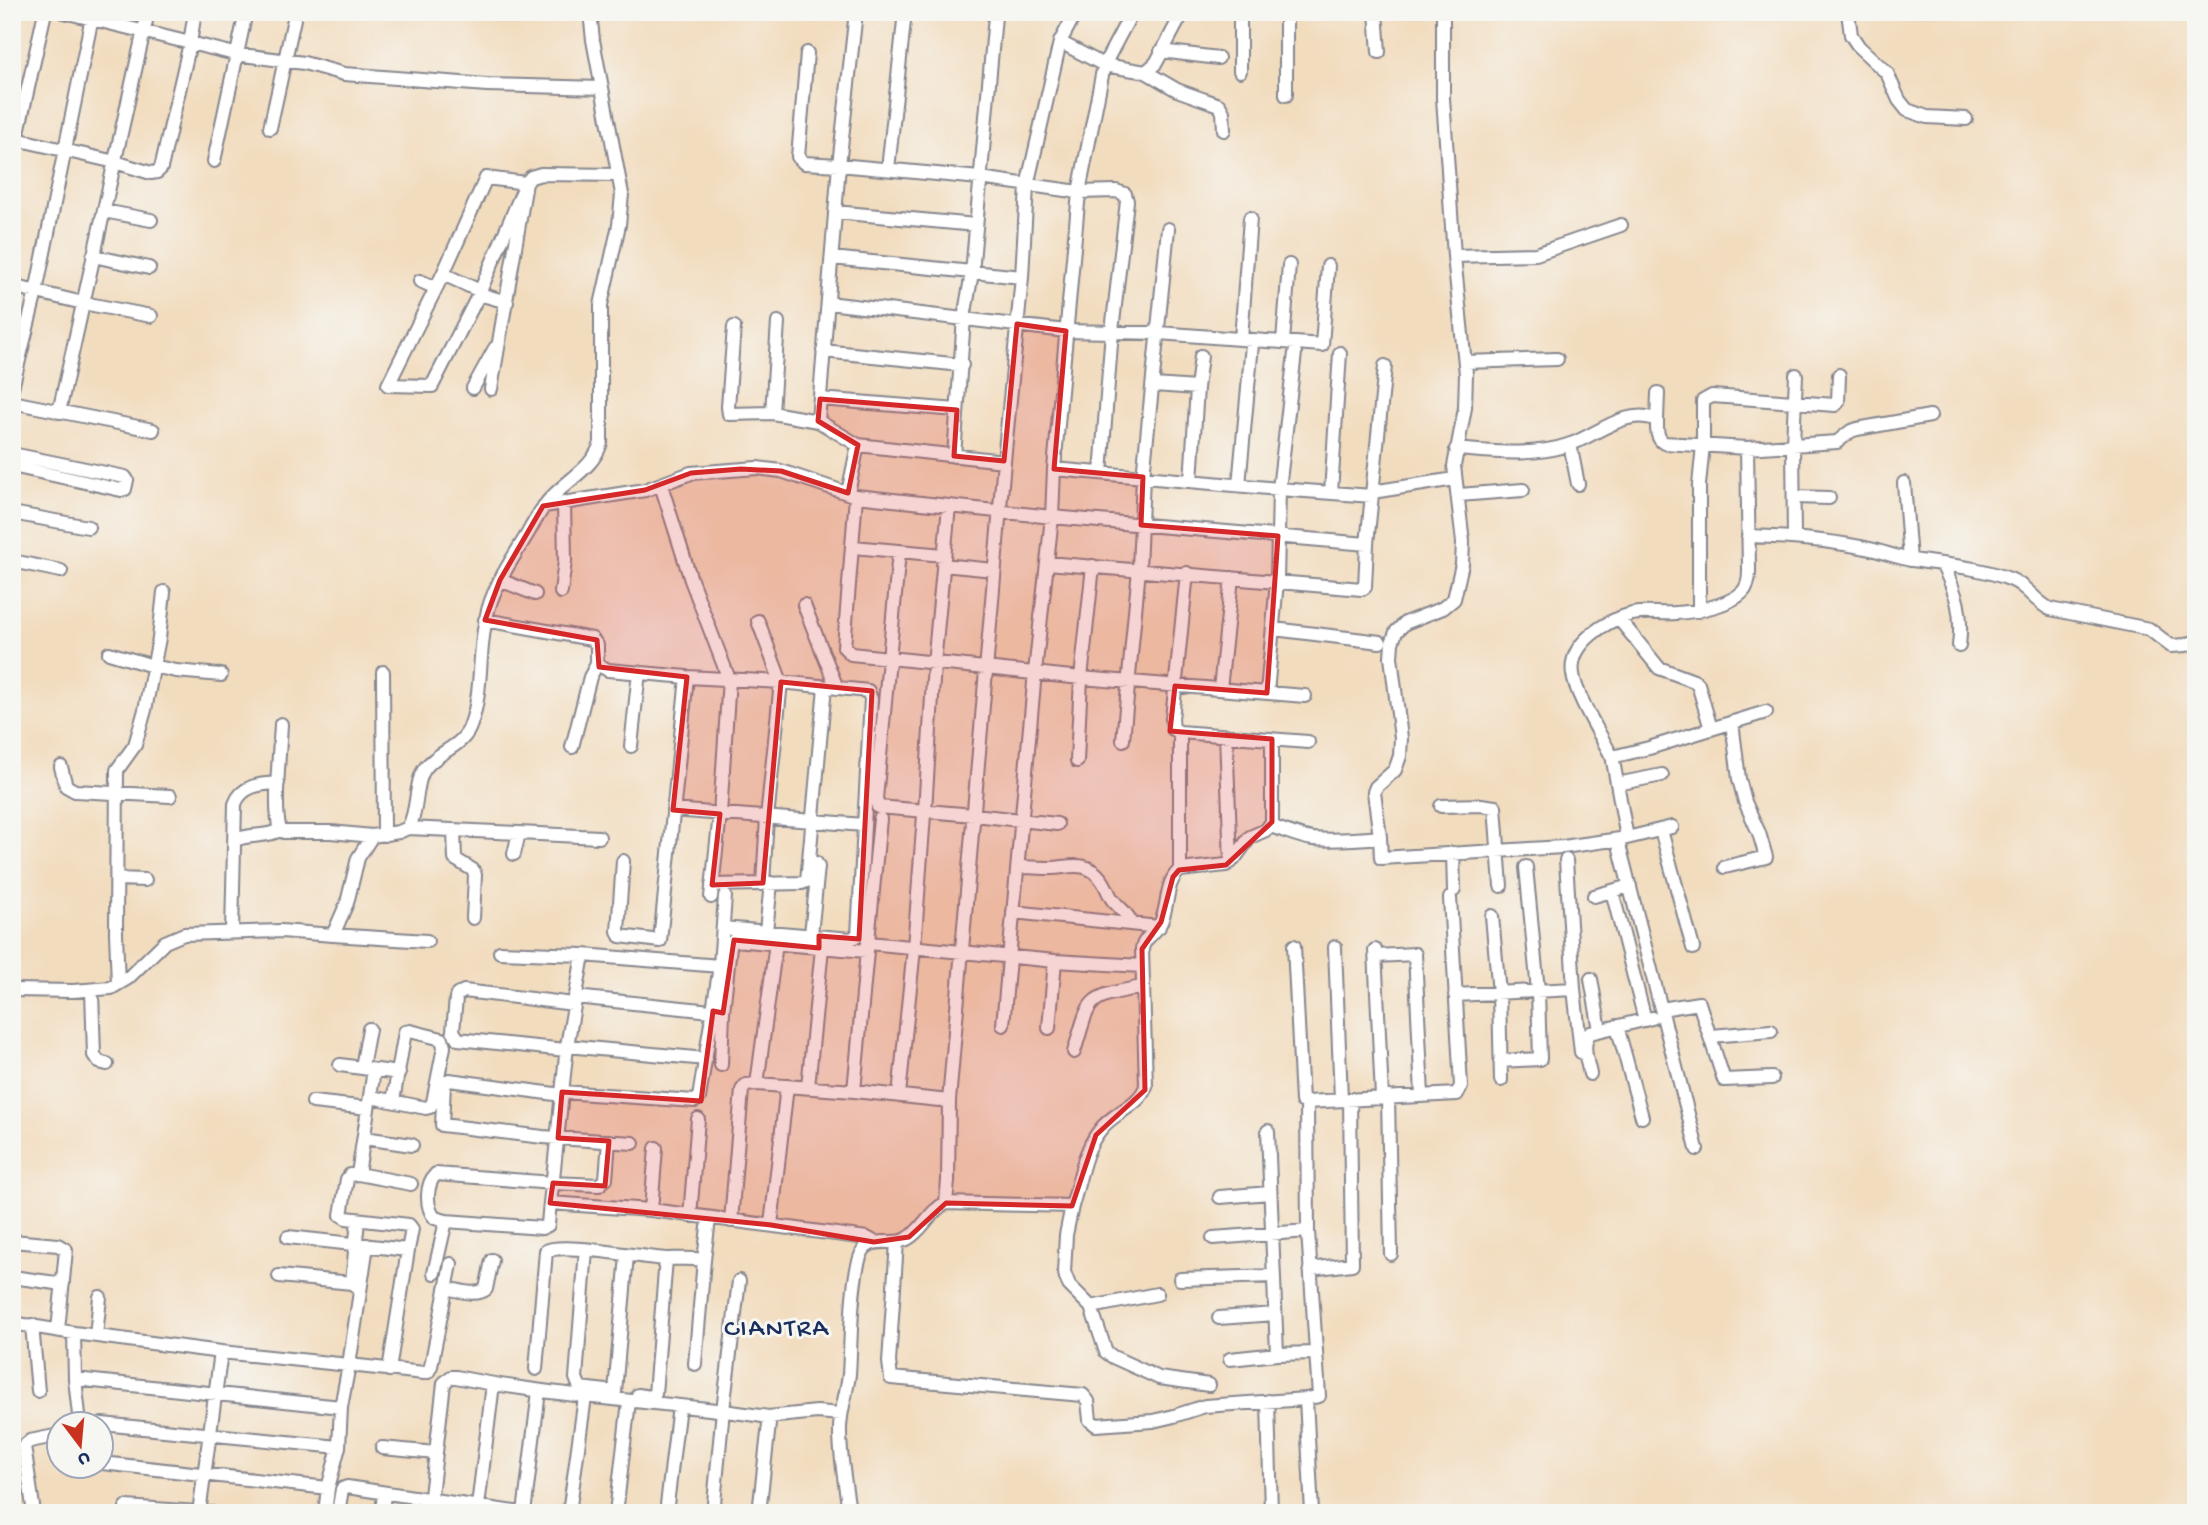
<svg xmlns="http://www.w3.org/2000/svg" width="2208" height="1525" font-family="'Gochi Hand',sans-serif">
  <style>
    .lines { fill: none; stroke-linecap: round; stroke-linejoin: round }
    .street-casing { stroke: #86868e; stroke-width: 16 }
    .street { stroke: #fff; stroke-width: 12 }
    .marked { fill: #d62828; fill-opacity: 0.2; stroke: #d62828; stroke-width: 5; stroke-linejoin: round }
    .labels { text-anchor: middle; stroke-width: 6; stroke-linejoin: round; paint-order: stroke }
    .quarter-label { font-size: 26px; letter-spacing: 2px; fill: #1b2f5e; stroke: #f6f6f2 }
  </style>
  <rect width="100%" height="100%" fill="#f6f6f2"/>
  <filter id="ink" filterUnits="userSpaceOnUse"><feTurbulence type="fractalNoise" baseFrequency=".0143" numOctaves="2"/><feDisplacementMap in="SourceGraphic" scale="14" xChannelSelector="R" yChannelSelector="G"/><feConvolveMatrix kernelMatrix="1 2 1 2 8 2 1 2 1" color-interpolation-filters="sRGB"/></filter>
  <filter id="wash" filterUnits="userSpaceOnUse"><feTurbulence type="fractalNoise" baseFrequency=".00686" numOctaves="4" result="noise"/><feDisplacementMap in="SourceGraphic" scale="28" xChannelSelector="R" yChannelSelector="G"/><feGaussianBlur stdDeviation="1.57" result="paint"/><feColorMatrix in="noise" values="0 0 0 0 0 0 0 0 0 0 0 0 0 0 0 0 0 1.4 0 .05"/><feComposite in="paint" operator="in"/></filter>
  <g filter="url(#wash)">
    <rect width="100%" height="100%" fill="#f2dcbe"/>
  </g>
  <g filter="url(#ink)">
    <g class="lines">
      <defs>
        <path id="street" d="M 64,12 L 235,54 L 304,63 L 344,74 L 487,85 L 602,88
          M 1240,12 L 1240,71
          M 1286,12 L 1286,95
          M 1376,12 L 1379,52
          M 1848,12 L 1851,35 L 1859,47 L 1887,73 L 1899,100 L 1907,110 L 1927,117 L 1966,119
          M 1060,42 L 1104,65 L 1146,72 L 1156,63 L 1183,12
          M 1161,51 L 1218,58
          M 807,53 L 798,157 L 804,163 L 839,165 L 856,12
          M 1146,72 L 1177,90 L 1219,105 L 1223,112 L 1224,130
          M 270,128 L 294,19
          M 12,138 L 115,162 L 151,173 L 157,172 L 161,168 L 190,43 L 195,12
          M 12,159 L 45,12
          M 214,161 L 246,12
          M 888,169 L 905,12
          M 486,178 L 526,183 L 479,294 L 432,386 L 388,385 L 443,274 Z
          M 104,211 L 151,220
          M 835,212 L 976,225
          M 93,256 L 149,268
          M 1454,256 L 1536,254 L 1621,225
          M 832,258 L 1022,277
          M 443,274 L 480,291
          M 420,281 L 436,288
          M 12,286 L 83,303 L 151,316
          M 479,294 L 507,302
          M 828,303 L 1066,331 L 1159,333 L 1322,345 L 1328,266
          M 734,327 L 728,407 L 729,414 L 772,413 L 818,421 L 858,445 L 1004,461
          M 1241,339 L 1250,218
          M 1283,342 L 1289,265
          M 823,351 L 962,365
          M 1465,362 L 1557,359
          M 1154,385 L 1197,388
          M 12,388 L 36,292 L 93,12
          M 473,388 L 495,348
          M 491,389 L 526,183 L 531,177 L 541,174 L 618,175
          M 820,399 L 957,410
          M 12,402 L 153,430
          M 59,412 L 148,12
          M 772,413 L 778,322
          M 1657,420 L 1658,393
          M 818,421 L 839,165 L 980,178 L 1079,192 L 1116,191 L 1125,194 L 1127,201 L 1112,331 L 1101,473
          M 1570,444 L 1578,484
          M 1747,448 L 1749,568 C 1749,576 1749,582 1745,589 C 1734,605 1694,612 1676,613 C 1661,614 1647,611 1632,614 C 1607,620 1568,643 1573,674 C 1575,694 1602,737 1612,757 L 1649,748 L 1766,712
          M 1456,449 C 1494,452 1534,457 1571,444 C 1598,434 1627,407 1657,420 C 1657,428 1656,438 1664,443 L 1747,448 L 1837,442 L 1851,431 L 1857,429 L 1930,416
          M 12,454 L 125,477 L 127,480 L 125,489 L 121,490 L 12,466
          M 954,456 L 964,318 L 972,273 L 995,16
          M 1054,469 L 1279,489 L 1372,496
          M 1191,481 L 1197,388 L 1201,356
          M 1904,483 L 1910,560
          M 661,485 L 691,580 L 729,679 L 720,814 L 711,897
          M 1239,485 L 1252,344
          M 1372,492 L 1455,479
          M 848,493 L 858,445
          M 1331,493 L 1340,353
          M 1459,495 L 1523,490
          M 856,496 L 844,647 L 851,654 L 1081,678 L 1305,696
          M 1794,497 L 1829,498
          M 544,506 L 645,490 L 691,473 L 757,468 L 781,471 L 856,496 L 1052,517 L 1367,544
          M 12,513 L 88,527
          M 1748,536 C 1789,537 1829,540 1870,549 C 1884,552 1898,558 1912,560 C 1945,565 1980,567 2012,580 C 2028,587 2034,601 2050,609 L 2149,629 L 2171,646 L 2186,645 L 2196,641
          M 1794,537 L 1793,444 L 1796,375
          M 853,547 L 944,555
          M 899,552 L 876,799 L 878,807 L 974,815 L 1057,824
          M 12,561 L 61,571
          M 1047,563 L 1362,589 L 1365,587 L 1367,544 L 1385,366
          M 1942,564 C 1957,594 1963,613 1959,646
          M 943,565 L 994,570
          M 1187,573 L 1172,719 L 1173,729 L 1180,732 L 1308,742
          M 500,580 L 535,594
          M 561,592 L 565,561 L 564,502
          M 804,605 L 837,688
          M 1699,611 L 1699,485 L 1703,445 L 1703,401 L 1712,396 L 1835,405 L 1838,402 L 1839,375
          M 1619,619 L 1659,668 L 1694,681 L 1698,684 L 1711,729
          M 485,620 L 592,639 L 597,645 L 597,664 L 608,670 L 687,677
          M 758,621 L 781,682 L 767,818 L 763,883
          M 1274,629 L 1380,642
          M 109,653 L 153,666 L 176,671 L 221,675
          M 383,672 L 384,835
          M 1220,689 L 1232,578
          M 1267,693 L 1277,581 L 1279,489 L 1295,353
          M 281,724 C 280,750 273,808 280,830 L 284,832 L 331,832 L 372,836
          M 1226,735 L 1231,862
          M 1123,740 L 1139,569 L 1143,477 L 1168,229
          M 631,746 L 639,672
          M 572,747 L 590,677 L 597,664
          M 1077,761 L 1081,678 L 1093,566
          M 61,767 L 66,786 L 75,791 L 170,796
          M 1617,784 L 1662,775
          M 1441,806 L 1481,805 L 1495,807 L 1501,886
          M 673,810 L 864,825
          M 925,811 L 934,664 L 949,506
          M 1270,826 C 1284,830 1298,837 1313,839 C 1335,841 1358,839 1380,837 L 1374,792 L 1376,787 L 1395,770 L 1400,756 L 1401,738 L 1391,657 L 1392,643 L 1396,632 L 1405,623 L 1443,608 L 1454,599 L 1462,564 L 1463,542 L 1454,466 L 1465,408 L 1466,374 L 1454,256 L 1443,98 L 1443,12
          M 408,828 L 519,833 L 514,854
          M 1661,830 L 1693,948
          M 454,831 L 455,859 L 473,870 L 475,875 L 473,918
          M 519,833 L 599,837
          M 1380,837 L 1381,858 L 1563,847 L 1627,838 L 1613,761
          M 1627,838 L 1672,827
          M 235,840 C 250,833 266,838 280,830
          M 1618,841 L 1697,1149
          M 1453,853 L 1454,890
          M 1566,860 L 1574,989
          M 623,861 L 618,931 L 620,936 L 660,941 L 687,677 L 781,682 L 868,691 L 871,699 L 858,935 L 851,939 L 723,928
          M 810,863 L 816,863 L 818,867 L 811,934
          M 1018,867 C 1029,867 1040,868 1051,868 C 1071,867 1087,860 1101,879 C 1106,885 1108,893 1112,899 C 1119,908 1128,913 1132,924
          M 1725,867 L 1766,857 L 1759,833 L 1745,802 L 1739,779 L 1732,722
          M 1180,870 L 1226,865 L 1234,859 L 1250,837 L 1266,830 L 1272,822 L 1272,739
          M 117,879 L 145,880
          M 712,885 L 802,883 L 807,881 L 825,687
          M 1612,891 L 1645,1020
          M 1594,896 L 1630,886
          M 1013,912 L 1159,927
          M 1492,916 L 1499,993 L 1501,1080
          M 766,931 L 771,883
          M 232,932 L 235,804 C 242,785 260,784 278,783
          M 333,935 L 427,941
          M 776,943 L 757,1084 L 854,1091 L 949,1101
          M 869,943 L 1055,961 L 1142,966
          M 1294,946 L 1302,1101 L 1307,1102
          M 1335,947 L 1341,1099
          M 1375,950 L 1382,1097
          M 500,952 L 583,955 L 720,966
          M 583,955 L 567,1046 L 553,1178 C 551,1194 549,1209 548,1225 L 542,1228 L 446,1221 L 435,1218 C 425,1207 426,1184 436,1174 L 553,1183 L 599,1185 L 606,1179 L 609,1141
          M 1376,956 L 1415,954 L 1422,1095
          M 1591,979 L 1600,1030
          M 118,984 L 116,933 L 117,770 L 135,745 L 145,710 L 159,638 L 164,592
          M 12,990 L 73,991 L 111,988 L 128,978 L 165,942 L 184,934 L 281,931 L 333,935 L 347,903 L 358,858 L 372,836 L 399,832 L 408,828 C 419,811 414,781 426,767 C 440,750 464,747 471,724 C 483,690 478,653 486,619 C 492,587 512,560 528,533 C 536,519 543,505 555,494 C 572,477 593,467 601,443 L 601,305 L 619,225 L 622,194 L 593,40 L 590,12
          M 92,991 L 94,1055 L 99,1062 L 107,1064
          M 1455,995 L 1574,989 L 1581,1052
          M 575,997 L 721,1012
          M 1661,1009 L 1699,1003 L 1724,1080 L 1772,1078
          M 1003,1025 L 1035,672 L 1052,517 L 1054,469 L 1079,192 L 1104,65 L 1132,12
          M 1617,1026 L 1642,1117
          M 1049,1028 L 1055,961
          M 1711,1036 L 1771,1031
          M 567,1046 L 706,1059
          M 566,1050 L 458,1039 L 453,1031 L 456,998 L 457,995 L 464,991 L 574,1004
          M 1074,1052 C 1091,997 1084,998 1142,987
          M 1500,1061 L 1540,1059 L 1538,991 L 1526,867
          M 340,1065 L 399,1073
          M 721,1065 L 723,1012 L 730,946 L 734,940 L 867,951 L 880,819
          M 362,1067 L 369,1029
          M 374,1070 L 358,1174 L 350,1175 L 347,1179 L 341,1215 L 346,1218 L 409,1225 L 412,1229 L 408,1250
          M 1590,1074 C 1587,1060 1581,1044 1590,1033 L 1652,1018
          M 808,1087 L 822,948
          M 854,1091 L 867,951
          M 562,1092 L 695,1101 L 699,1098 L 720,966 L 725,896
          M 562,1095 L 449,1080 L 444,1085 L 442,1125 L 543,1137 L 633,1143
          M 899,1095 L 914,948 L 924,815
          M 371,1097 L 426,1108 L 430,1107 L 433,1102 L 444,1047 L 442,1039 L 410,1031 L 405,1032 L 393,1101
          M 1388,1097 L 1391,1254
          M 313,1102 L 368,1108
          M 1268,1131 L 1277,1354
          M 364,1138 L 412,1145
          M 358,1174 L 411,1184
          M 1220,1197 L 1270,1193
          M 550,1203 L 651,1210 L 867,1238 L 874,1242
          M 946,1203 L 948,1181 L 949,1101 L 1004,461 L 1022,277 L 1027,186 L 1060,42 L 1076,12
          M 946,1203 L 1072,1206 C 1080,1181 1083,1151 1100,1130 C 1113,1112 1139,1107 1146,1086 L 1142,949 C 1144,936 1156,934 1161,922 C 1169,905 1165,882 1180,870 L 1180,732
          M 1072,1206 L 1066,1235 L 1064,1272 L 1069,1285 L 1091,1307 L 1106,1352 L 1113,1357 L 1159,1378 L 1209,1385
          M 651,1210 L 656,1148
          M 690,1216 L 698,1119
          M 358,1220 L 352,1283 L 360,1290
          M 731,1221 L 742,1090 L 746,1085 L 757,1084
          M 771,1225 L 787,1086
          M 288,1237 L 408,1250 L 389,1370
          M 1213,1238 L 1308,1231
          M 12,1241 L 58,1245 L 66,1250 L 58,1330
          M 897,1242 L 889,1362 L 891,1378 L 1083,1395 L 1088,1401 L 1090,1420 L 1096,1425 L 1153,1421 L 1174,1416 L 1205,1406 L 1306,1399 L 1319,1396 L 1308,1231 L 1307,1102 L 1457,1094 L 1461,1086 L 1450,898
          M 586,1250 L 576,1378 L 580,1388 L 615,1392 L 627,1255
          M 1310,1269 L 1352,1264 L 1350,1099
          M 434,1273 L 446,1221
          M 279,1276 L 352,1283
          M 12,1277 L 63,1284
          M 1180,1279 L 1274,1276
          M 446,1288 C 458,1290 476,1297 486,1289 L 492,1260
          M 1091,1307 L 1157,1294
          M 1219,1318 L 1275,1314
          M 12,1323 L 74,1333 L 221,1352 L 199,1513
          M 32,1325 L 38,1391
          M 74,1333 L 75,1379 L 80,1424
          M 96,1336 L 100,1297
          M 221,1352 L 349,1365 L 367,1245
          M 1230,1359 L 1277,1354 L 1316,1353
          M 695,1364 L 704,1260
          M 536,1369 L 546,1251 C 562,1242 643,1258 666,1259 C 679,1259 691,1258 704,1260 L 709,1219
          M 75,1379 L 341,1407
          M 638,1395 L 650,1397 L 655,1394 L 666,1259
          M 1306,1399 L 1312,1513
          M 1268,1401 L 1271,1513
          M 768,1417 L 817,1412 L 841,1414
          M 102,1424 L 339,1447
          M 382,1448 L 436,1453
          M 102,1463 L 328,1488
          M 478,1506 L 493,1384
          M 126,1507 L 212,1513
          M 34,1513 L 24,1446 L 30,1441 L 60,1435
          M 325,1513 L 328,1488 L 339,1447 L 341,1407 L 349,1365 L 424,1373 L 428,1372 L 431,1366 L 451,1264
          M 338,1513 L 342,1489 L 347,1487 L 521,1513
          M 382,1513 L 384,1494
          M 429,1513 L 444,1383 L 451,1377 L 456,1377 C 559,1398 665,1401 768,1417 L 769,1424 L 759,1513
          M 524,1513 L 539,1391
          M 569,1513 L 585,1397
          M 616,1513 L 629,1401
          M 666,1513 L 679,1406
          M 713,1513 L 723,1410 L 739,1281
          M 849,1513 C 846,1486 840,1459 840,1432 C 839,1413 847,1394 849,1374 C 851,1351 850,1261 866,1247 C 877,1237 894,1246 907,1239 C 923,1230 929,1211 946,1203"/>
      </defs>
      <use href="#street" class="street-casing"/>
      <use href="#street" class="street"/>
    </g>
  </g>
  <path class="marked" d="M 1017,324 L 1066,331 L 1054,469 L 1143,477 L 1141,525 L 1278,536 L 1267,693 L 1175,686 L 1170,731 L 1272,739 L 1272,822 L 1226,865 L 1179,870 L 1173,877 L 1161,922 L 1142,949 L 1145,1090 L 1096,1135 L 1072,1206 L 946,1203 L 909,1237 L 874,1242 L 771,1225 L 550,1203 L 553,1183 L 605,1186 L 609,1141 L 558,1138 L 562,1092 L 701,1101 L 713,1011 L 723,1013 L 734,940 L 819,948 L 819,936 L 859,939 L 872,691 L 781,682 L 763,883 L 712,885 L 720,814 L 673,810 L 687,677 L 599,667 L 597,640 L 485,620 L 500,580 L 543,506 L 645,490 L 691,473 L 741,469 L 781,471 L 848,493 L 858,445 L 818,421 L 820,399 L 957,410 L 954,456 L 1004,461 Z"/>
  <g class="labels">
    <g class="quarter-label">
      <text x="777" y="1335">CIANTRA</text>
    </g>
  </g>
  <rect width="2208" height="1525" fill="none" stroke="#f6f6f2" stroke-width="42"/>
  <g transform="translate(80 1445) rotate(164)"><circle r="33" fill="#f6f6f2" stroke="#9ea6b7" stroke-width="2"/>
  <path d="M0-5L12 26L0 18L-12 26Z" fill="#c8321e"/>
  <text y="-10" font-size="19" font-weight="bold" text-anchor="middle" fill="#1b2f5e">U</text>
  </g>
</svg>
